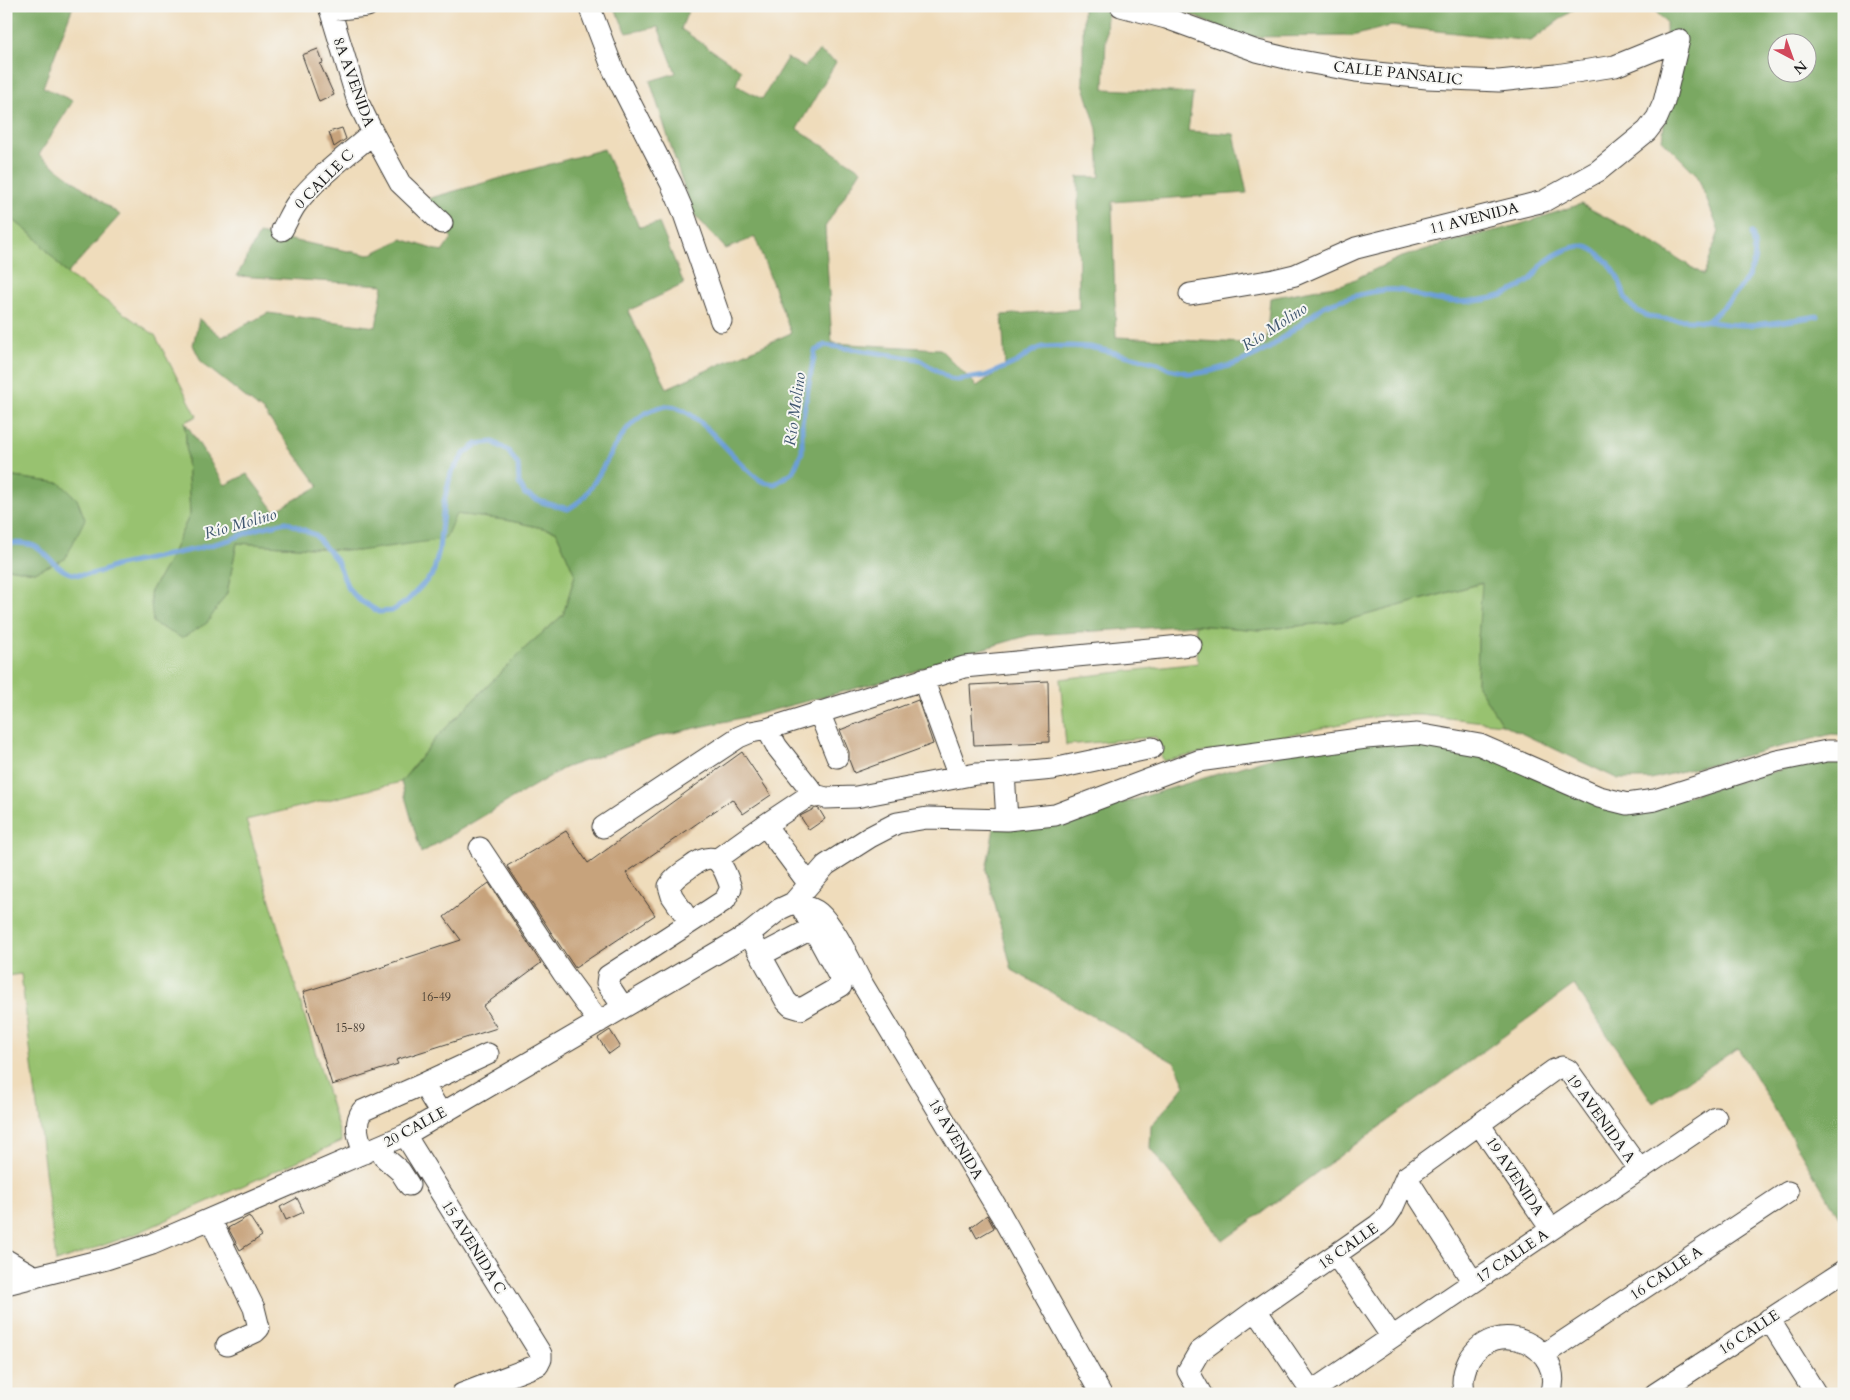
<svg xmlns="http://www.w3.org/2000/svg" width="1850" height="1400" font-family="Cardo,serif">
  <style>
    .green { fill: #98c26f; stroke: #5a6f46 }
    .forest { fill: #7aa862; stroke: #4b623f; fill-rule: evenodd }
    .lines { fill: none; stroke-linecap: round; stroke-linejoin: round }
    .stream { stroke: #6c9fd7; stroke-width: 5 }
    .building { fill: #c7a37c }
    .minor-casing { stroke: #3c3934; stroke-width: 23 }
    .minor { stroke: #fff; stroke-width: 21 }
    .labels { text-anchor: middle; stroke-width: 4; stroke-linejoin: round; paint-order: stroke }
    .number-label { font-size: 12px; fill: #473e34 }
    .street-label { font-size: 15px; fill: #1c1c1c; stroke: #f6f6f2 }
    .water-label { font-size: 16px; font-style: italic; fill: #405770; stroke: #f6f6f2 }
  </style>
  <rect width="100%" height="100%" fill="#f6f6f2"/>
  <filter id="ink" filterUnits="userSpaceOnUse"><feTurbulence type="fractalNoise" baseFrequency=".02" numOctaves="2"/><feDisplacementMap in="SourceGraphic" scale="10" xChannelSelector="R" yChannelSelector="G"/><feConvolveMatrix kernelMatrix="1 2 1 2 8 2 1 2 1" color-interpolation-filters="sRGB"/></filter>
  <filter id="wash" filterUnits="userSpaceOnUse"><feTurbulence type="fractalNoise" baseFrequency=".0096" numOctaves="4" result="noise"/><feDisplacementMap in="SourceGraphic" scale="20" xChannelSelector="R" yChannelSelector="G"/><feGaussianBlur stdDeviation="1.12" result="paint"/><feColorMatrix in="noise" values="0 0 0 0 0 0 0 0 0 0 0 0 0 0 0 0 0 1.4 0 .05"/><feComposite in="paint" operator="in"/></filter>
  <g filter="url(#wash)">
    <rect width="100%" height="100%" fill="#efdcbb"/>
    <path class="green" d="M 6,214 L 36,238 L 67,274 L 155,335 L 197,416 L 185,422 L 190,514 L 169,560 L 150,593 L 227,593 L 237,543 L 358,551 L 455,514 L 506,520 L 556,531 L 575,575 L 563,615 L 524,649 L 436,738 L 401,782 L 246,820 L 342,1141 L 138,1233 L 56,1262 L 21,974 L 6,976 L 6,568 L 35,572 L 60,483 L 6,476 Z
      M 1483,583 L 1478,639 L 1477,685 L 1502,724 L 1421,715 L 1384,715 L 1163,761 L 1156,737 L 1066,745 L 1060,679 L 1198,663 L 1195,625 L 1260,630 L 1344,621 Z"/>
    <path class="forest" d="M 6,6 L 73,6 L 43,87 L 73,101 L 39,155 L 120,215 L 67,274 L 36,238 L 6,214 Z
      M 613,6 L 690,6 L 681,29 L 741,70 L 736,85 L 762,99 L 787,58 L 804,67 L 819,51 L 836,62 L 797,129 L 861,170 L 825,227 L 832,343 L 940,349 L 977,386 L 1005,367 L 1002,315 L 1079,309 L 1078,177 L 1100,177 L 1097,129 L 1083,83 L 1083,6 L 1096,6 L 1107,12 L 1104,89 L 1193,93 L 1188,131 L 1234,134 L 1247,193 L 1112,202 L 1116,337 L 1266,344 L 1270,298 L 1344,284 L 1399,258 L 1446,243 L 1518,225 L 1581,204 L 1649,240 L 1704,275 L 1719,231 L 1697,175 L 1662,140 L 1667,104 L 1666,22 L 1650,6 L 1844,6 L 1844,735 L 1832,734 L 1651,779 L 1618,779 L 1502,724 L 1477,685 L 1478,639 L 1482,583 L 1344,621 L 1260,630 L 1195,625 L 1030,635 L 937,662 L 903,676 L 750,716 L 655,737 L 564,768 L 421,853 L 401,782 L 436,738 L 524,649 L 563,615 L 575,575 L 556,531 L 506,520 L 456,514 L 445,539 L 358,551 L 237,543 L 227,593 L 207,623 L 182,638 L 153,623 L 150,593 L 169,560 L 190,514 L 185,422 L 225,485 L 247,474 L 275,511 L 319,486 L 264,412 L 202,363 L 193,345 L 199,319 L 222,337 L 268,313 L 376,327 L 383,285 L 237,276 L 259,234 L 369,255 L 402,239 L 442,252 L 452,238 L 416,202 L 604,149 L 639,227 L 659,223 L 684,284 L 628,311 L 667,388 L 791,333 L 755,237 L 726,249 L 692,212 L 650,81 L 676,73 L 658,27 L 627,33 ZM 1778,42 L 1808,42 L 1808,72 L 1778,72 Z
      M 1179,6 L 1578,6 L 1531,41 L 1390,26 L 1353,36 L 1239,37 L 1181,10 Z
      M 6,476 L 60,483 L 77,499 L 85,519 L 65,559 L 35,572 L 6,568 Z
      M 1424,734 L 1514,748 L 1600,796 L 1655,805 L 1816,760 L 1844,760 L 1844,1225 L 1738,1048 L 1653,1103 L 1574,985 L 1223,1241 L 1150,1148 L 1151,1126 L 1185,1085 L 1175,1063 L 1012,970 L 986,870 L 994,828 L 1041,828 L 1312,745 Z"/>
    <g class="lines">
      <path class="stream" d="M 1708,321 C 1724,306 1749,284 1754,261 C 1756,252 1754,242 1752,233
        M 6,543 C 15,543 25,542 34,546 C 46,552 53,565 65,571 C 81,579 99,573 115,566 L 196,549 L 229,540 L 257,529 L 286,522 L 315,535 L 337,561 L 348,588 L 359,600 L 379,612 L 392,611 L 407,601 L 433,574 L 439,550 L 444,502 L 451,473 L 465,453 L 477,444 L 493,442 L 508,451 L 518,465 L 519,483 L 525,494 L 542,502 L 568,509 C 573,506 579,502 583,498 C 610,466 619,413 667,406 C 695,403 736,465 760,480 C 764,483 770,483 775,484 L 793,472 L 802,452 L 802,422 L 815,351 L 825,345 L 918,359 L 950,379 L 957,380 L 985,376 L 1017,362 L 1031,352 L 1042,347 L 1069,346 L 1090,347 L 1158,363 L 1169,369 L 1192,374 L 1211,371 L 1238,363 L 1268,349 L 1324,306 C 1341,299 1379,288 1397,290 C 1406,290 1414,295 1423,297 C 1446,303 1470,303 1493,298 C 1505,295 1518,289 1528,282 C 1534,278 1537,270 1542,265 C 1551,256 1570,246 1583,246 C 1596,247 1613,267 1618,278 C 1624,290 1623,301 1636,310 C 1654,322 1673,319 1694,320 C 1710,321 1727,325 1743,325 C 1768,325 1793,320 1818,316"/>
    </g>
    <g id="blocks">
      <path class="building" d="M 318,49 L 323,63 L 320,64 L 334,95 L 319,102 L 302,55 Z
        M 342,128 L 346,139 L 334,147 L 329,132 Z
        M 1048,681 L 1049,742 L 974,745 L 970,685 Z
        M 918,700 L 933,744 L 854,773 L 849,760 L 849,752 L 840,730 Z
        M 742,752 L 771,795 L 743,814 L 732,799 L 626,873 L 655,915 L 575,968 L 507,866 L 566,831 L 588,863 Z
        M 816,808 L 819,809 L 825,819 L 809,830 L 800,816 Z
        M 489,883 L 541,963 L 483,1006 L 497,1028 L 396,1060 L 398,1064 L 332,1085 L 303,992 L 386,966 L 385,965 L 461,940 L 444,917 Z
        M 610,1030 L 620,1046 L 609,1054 L 598,1038 Z
        M 297,1198 L 304,1212 L 286,1220 L 280,1207 Z
        M 987,1215 L 994,1228 L 977,1238 L 971,1227 Z
        M 249,1216 L 262,1236 L 240,1250 L 228,1228 Z"/>
    </g>
  </g>
  <g filter="url(#ink)">
    <use href="#blocks" fill-opacity="0" stroke="#3c3934" stroke-width="1"/>
    <g class="lines">
      <defs>
        <path id="minor" d="M 329,6 L 358,102 L 373,133 L 400,183 L 442,223
          M 589,6 L 613,69 L 671,183 L 683,211 L 721,321
          M 1121,6 L 1166,18 L 1257,51 L 1290,59 L 1356,71 L 1427,78 L 1499,81 L 1556,75 L 1615,66 L 1679,40
          M 330,10 L 367,6
          M 282,230 C 287,221 291,211 297,203 C 317,177 348,155 373,133
          M 1190,294 L 1274,280 L 1295,275 L 1356,248 L 1544,201 L 1598,171 L 1647,131 L 1657,118 L 1664,102 L 1679,40
          M 923,679 L 959,777
          M 819,712 L 837,757
          M 767,729 L 964,667 L 1191,645
          M 1004,773 L 1007,820
          M 603,827 L 739,737 L 751,732 L 767,729 L 777,747 L 815,795
          M 480,848 L 563,973 L 599,1022
          M 716,860 L 765,825
          M 809,884 L 765,825 L 804,799 L 815,795 L 826,798 L 856,797 L 976,774 L 1022,772 L 1053,769 L 1152,748
          M 793,903 C 801,905 812,907 819,913 C 835,927 850,961 860,980 L 1000,1213 L 1101,1394
          M 749,934 L 786,1001 L 791,1006 L 801,1009 L 841,986 L 842,982 L 840,978 L 800,904
          M 761,955 L 813,928
          M 623,1007 L 607,983 L 608,976 L 725,900 L 731,888 C 722,861 715,848 689,868 C 681,873 674,878 669,886 L 672,896 L 690,922
          M 441,1114 L 423,1084 L 488,1054
          M 1479,1124 L 1551,1229
          M 405,1135 L 541,1354 L 541,1359 L 538,1365 L 462,1394
          M 379,1147 L 385,1158 L 400,1171 L 409,1185
          M 364,1153 C 359,1139 353,1125 362,1111 L 423,1084
          M 1406,1177 L 1473,1282
          M 210,1219 L 254,1308 L 259,1328 L 255,1332 L 227,1345
          M 1336,1255 L 1392,1337
          M 6,1260 L 35,1277
          M 6,1284 L 106,1259 L 152,1244 L 405,1135 L 749,934 L 780,909 L 793,903 L 826,865 L 870,837 L 897,823 L 927,818 L 1007,820 L 1055,815 L 1198,761 L 1366,738 L 1417,734 L 1480,745 L 1599,797 L 1627,804 L 1655,800 L 1777,761 L 1827,751 L 1844,751
          M 1256,1310 L 1311,1391
          M 1769,1319 L 1816,1394
          M 1543,1355 L 1788,1192
          M 1201,1394 L 1188,1371 L 1199,1352 L 1256,1310 L 1378,1225 L 1386,1218 L 1392,1209 L 1406,1177 L 1554,1070 L 1562,1067 L 1568,1070 L 1640,1170
          M 1308,1394 L 1716,1118
          M 1465,1394 C 1461,1383 1464,1370 1469,1360 C 1496,1313 1567,1348 1550,1394
          M 1655,1394 L 1844,1271"/>
      </defs>
      <use href="#minor" class="minor-casing"/>
      <use href="#minor" class="minor"/>
    </g>
  </g>
  <g class="labels">
    <g class="number-label">
      <text x="436" y="1001">16-49</text>
      <text x="350" y="1032">15-89</text>
    </g>
    <g class="street-label">
      <text transform="translate(1398 73) rotate(6)" y="5">CALLE PANSALIC</text>
      <text transform="translate(354 82) rotate(70)" y="5">8A AVENIDA</text>
      <text transform="translate(324 179) rotate(-45)" y="5">0 CALLE C</text>
      <text transform="translate(1474 218) rotate(-14)" y="5">11 AVENIDA</text>
      <text transform="translate(1601 1118) rotate(54)" y="5">19 AVENIDA A</text>
      <text transform="translate(415 1127) rotate(-28)" y="5">20 CALLE</text>
      <text transform="translate(956 1139) rotate(59)" y="5">18 AVENIDA</text>
      <text transform="translate(1515 1176) rotate(56)" y="5">19 AVENIDA</text>
      <text transform="translate(1348 1246) rotate(-35)" y="5">18 CALLE</text>
      <text transform="translate(474 1247) rotate(58)" y="5">15 AVENIDA C</text>
      <text transform="translate(1512 1256) rotate(-34)" y="5">17 CALLE A</text>
      <text transform="translate(1666 1273) rotate(-34)" y="5">16 CALLE A</text>
      <text transform="translate(1749 1332) rotate(-33)" y="5">16 CALLE</text>
    </g>
    <g class="water-label">
      <text transform="translate(1274 326) rotate(-33)" y="6">Río Molino</text>
      <text transform="translate(794 409) rotate(-82)" y="6">Río Molino</text>
      <text transform="translate(240 523) rotate(-16)" y="6">Río Molino</text>
    </g>
  </g>
  <rect width="1850" height="1400" fill="none" stroke="#f6f6f2" stroke-width="25"/>
  <g transform="translate(1792 58) rotate(139)"><circle r="24" fill="#f6f6f2" stroke="#9f9f9c"/>
  <path d="M0-4L9 19L0 12L-9 19Z" fill="#d1495b"/>
  <text y="-8" font-size="14" font-weight="bold" text-anchor="middle" fill="#1c1c1c">N</text>
  </g>
</svg>
